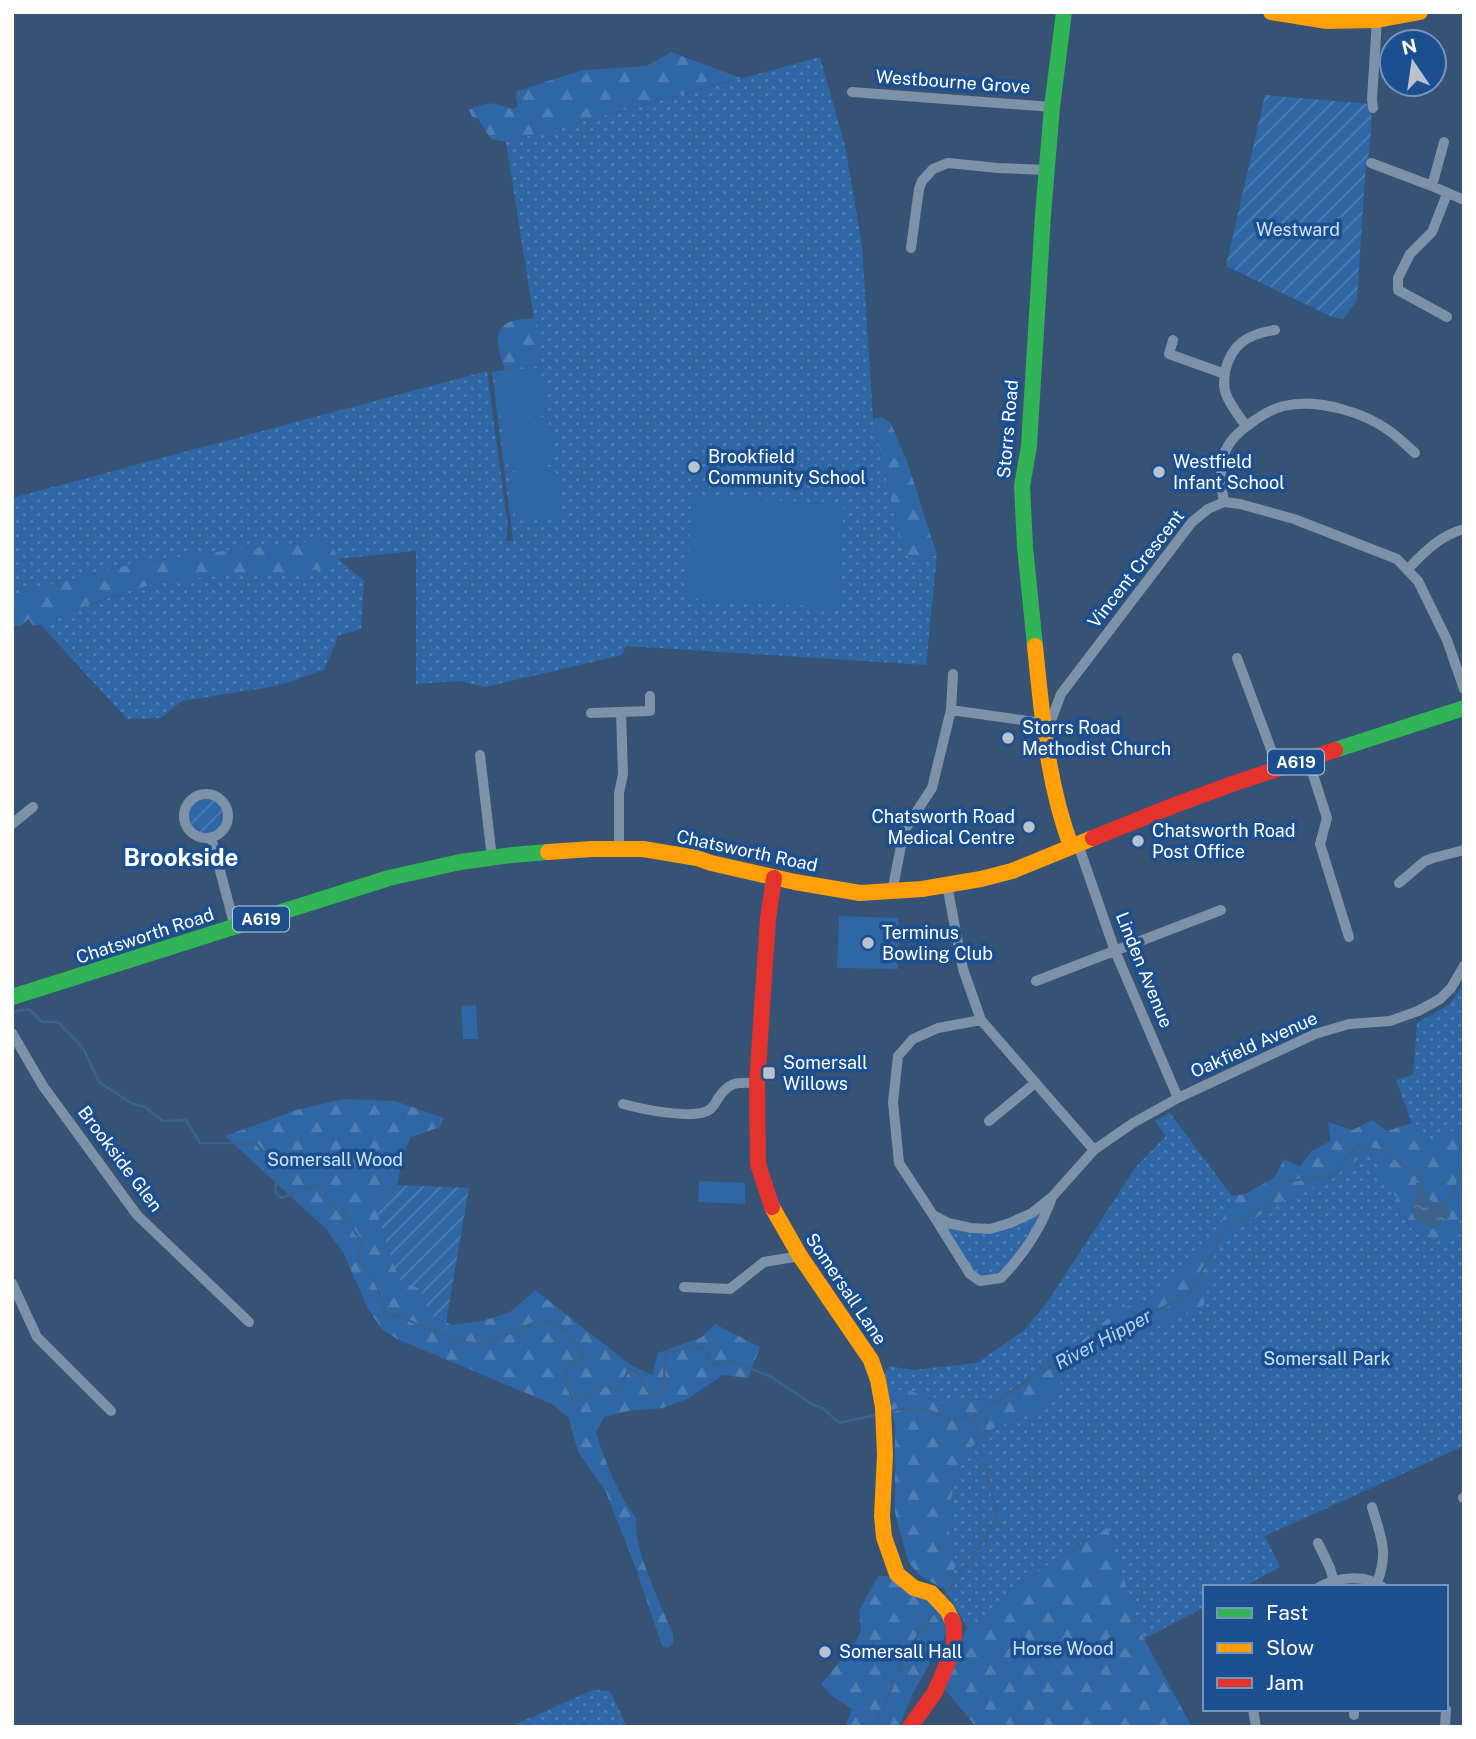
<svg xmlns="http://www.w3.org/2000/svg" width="1476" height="1739" font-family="'Public Sans',sans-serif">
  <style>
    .grass { fill: url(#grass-dots) }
    .forest { fill: url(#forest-firs) }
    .garden { fill: url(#garden-furrows) }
    .pitch { fill: #2f66a5 }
    .water { fill: url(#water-ripples) }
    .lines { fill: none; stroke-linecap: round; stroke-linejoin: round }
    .stream { stroke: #3b618d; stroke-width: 2.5 }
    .street { stroke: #7d92a8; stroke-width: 10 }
    .fast { stroke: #30b455; stroke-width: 16 }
    .slow { stroke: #ff9f0a; stroke-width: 16 }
    .jam { stroke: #e5322d; stroke-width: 16 }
    .poi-dot { fill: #b9c2ce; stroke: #1b4f8f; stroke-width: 2.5 }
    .labels { text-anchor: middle; stroke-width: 7; stroke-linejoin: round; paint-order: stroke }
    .shield { fill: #1b4f8f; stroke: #bbcadd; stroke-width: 2 }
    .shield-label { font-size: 16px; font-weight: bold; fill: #fff }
    .street-label { font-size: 18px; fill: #fff; stroke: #1b4f8f }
    .park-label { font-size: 18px; fill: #cfe3fa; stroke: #1b4f8f }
    .poi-label { font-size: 18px; fill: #fff; stroke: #1b4f8f; text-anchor: start }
    .water-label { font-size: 19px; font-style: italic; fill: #b5d3f5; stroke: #1b4f8f }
    .district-label { font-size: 24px; font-weight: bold; fill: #fff; stroke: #1b4f8f }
  </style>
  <defs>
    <pattern id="grass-dots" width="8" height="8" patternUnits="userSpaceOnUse" patternTransform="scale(1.75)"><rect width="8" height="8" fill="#2f66a5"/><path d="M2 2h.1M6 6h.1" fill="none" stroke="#4e7db2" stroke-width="1.8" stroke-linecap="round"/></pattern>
    <pattern id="forest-firs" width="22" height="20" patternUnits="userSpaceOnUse" patternTransform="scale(1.75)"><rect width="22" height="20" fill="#2f66a5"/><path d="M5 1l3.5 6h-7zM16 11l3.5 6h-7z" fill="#4e7db2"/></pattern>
    <pattern id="garden-furrows" width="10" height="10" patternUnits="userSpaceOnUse" patternTransform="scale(1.75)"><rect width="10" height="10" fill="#2f66a5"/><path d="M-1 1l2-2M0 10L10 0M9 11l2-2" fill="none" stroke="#4e7db2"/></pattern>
    <pattern id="water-ripples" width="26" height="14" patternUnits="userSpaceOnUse" patternTransform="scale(1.75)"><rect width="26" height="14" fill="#3b618d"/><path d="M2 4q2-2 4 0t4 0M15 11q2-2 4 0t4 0" fill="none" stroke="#58799e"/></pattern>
  </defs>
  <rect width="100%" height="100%" fill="#365274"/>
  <path class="grass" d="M 820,57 L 845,146 L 862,245 L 873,419 L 896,523 L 921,559 L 937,555 L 926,665 L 626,646 L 622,655 L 485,687 L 460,681 L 416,684 L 416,551 L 338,559 L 364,581 L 361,629 L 337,636 L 336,642 L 324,670 L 277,686 L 182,701 L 161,718 L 127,719 L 41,625 L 81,608 L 139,587 L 181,579 L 239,574 L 271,575 L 326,540 L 223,551 L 128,565 L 12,595 L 12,498 L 487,371 L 508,527 L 506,541 L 513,541 L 492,372 L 541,364 L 506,142 Z
    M 1464,983 L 1464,1125 L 1427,1146 L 1412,1123 L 1396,1080 L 1413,1075 L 1417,1023 L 1449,1005 Z
    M 1170,1113 L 1232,1196 L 1254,1219 L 1278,1203 L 1330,1179 L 1360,1158 L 1373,1156 L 1397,1198 L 1400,1213 L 1411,1228 L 1431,1239 L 1455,1230 L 1464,1213 L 1464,1446 L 1265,1536 L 1280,1567 L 1243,1587 L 1205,1587 L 1205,1607 L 1144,1639 L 1106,1527 L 1008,1592 L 985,1620 L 967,1627 L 944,1589 L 956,1566 L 949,1533 L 950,1506 L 955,1479 L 965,1453 L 992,1429 L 1033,1413 L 1053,1392 L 1078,1362 L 1203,1305 L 1195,1258 L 1177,1276 L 1147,1300 L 1119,1309 L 1079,1343 L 1070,1343 L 1021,1384 L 990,1403 L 975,1399 L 944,1404 L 908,1390 L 888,1391 L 885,1373 L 890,1366 L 912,1370 L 977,1363 L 1023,1331 L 1046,1304 L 1135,1168 L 1166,1136 L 1155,1121 Z
    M 1040,1211 L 1043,1214 L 1006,1269 L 994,1276 L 983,1277 L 973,1272 L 945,1229 L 948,1227 C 985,1241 1007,1231 1040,1211 Z
    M 593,1690 L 610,1691 L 627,1727 L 509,1727 Z"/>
  <path class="forest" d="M 671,52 L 741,78 L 506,142 L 491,139 L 478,119 L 472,117 L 469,110 C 491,100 491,103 513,109 L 518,106 L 516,99 L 517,91 L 583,70 L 647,66 Z
    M 535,318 L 541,364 L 505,370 C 501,356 490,333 507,323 C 514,319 527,319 535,318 Z
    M 882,417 L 891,424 L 907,461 L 937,555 L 921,559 L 903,555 L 873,419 Z
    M 326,540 C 336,550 339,555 333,568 C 312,570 290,574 269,575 C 240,575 212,576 183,579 C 134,585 86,605 41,625 L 33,626 L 29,619 L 20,626 L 12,626 L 12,595 L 128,565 L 223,551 Z
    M 343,1099 L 395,1101 L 444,1118 L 440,1127 L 411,1137 L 403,1156 L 397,1185 L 375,1201 L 387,1246 L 400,1280 L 420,1289 L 432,1316 L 452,1325 L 482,1321 L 510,1312 L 535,1290 L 632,1366 L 652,1375 L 658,1353 L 702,1337 L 715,1324 L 760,1347 L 748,1378 L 723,1375 L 689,1398 L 663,1408 L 628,1411 L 604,1417 L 596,1432 C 605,1463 617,1492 636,1518 C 633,1549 661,1604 673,1635 L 673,1644 L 667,1648 L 662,1646 L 634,1563 L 605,1490 L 578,1452 L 569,1418 L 552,1404 L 397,1339 L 382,1329 L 368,1309 L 343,1252 L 326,1229 L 225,1136 L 296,1110 Z
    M 1372,1120 L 1387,1131 L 1412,1123 L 1427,1145 L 1464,1125 L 1464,1213 L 1455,1230 L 1446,1238 L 1431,1239 L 1411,1228 L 1400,1213 L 1397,1198 L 1381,1174 L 1373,1156 L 1360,1158 L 1330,1179 L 1278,1203 L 1232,1234 L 1215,1253 L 1204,1305 L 1078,1362 L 1053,1392 L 1033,1413 L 992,1429 L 965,1453 L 955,1479 L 950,1506 L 949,1533 L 956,1566 L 944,1589 L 920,1576 L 909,1563 L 900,1533 L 895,1512 L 895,1427 L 888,1391 L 908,1390 L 944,1404 L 975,1399 L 990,1403 L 1021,1385 L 1070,1343 L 1079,1343 L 1119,1309 L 1147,1300 L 1177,1276 L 1195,1258 L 1222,1221 L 1232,1196 L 1245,1194 L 1275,1177 L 1284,1159 L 1300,1167 L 1311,1151 L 1331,1141 L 1328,1122 L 1353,1130 Z
    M 1107,1527 L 1144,1639 L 1192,1727 L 976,1727 L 944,1688 L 967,1627 L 985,1620 L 1008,1592 Z
    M 878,1576 L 889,1576 L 903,1586 L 930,1599 L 942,1613 L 948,1631 L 913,1693 L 902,1720 L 898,1727 L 845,1727 L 852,1709 L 832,1696 L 821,1684 L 853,1646 L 861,1631 L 859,1611 Z"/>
  <path class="garden" d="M 1265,95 L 1370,104 C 1374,125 1369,155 1365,176 L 1357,300 L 1343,319 L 1332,317 L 1226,266 Z
    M187 816a18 18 0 1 1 36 0a18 18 0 1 1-36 0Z
    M 397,1185 L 469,1188 L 446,1322 L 431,1316 L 420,1289 L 400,1280 L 387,1246 L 375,1201 Z"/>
  <path class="pitch" d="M 541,367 L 547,415 L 501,421 L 495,374 Z
    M 548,416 L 554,464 L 509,470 L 502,423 Z
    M 555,466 L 562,515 L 516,521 L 509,473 Z
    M 692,495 L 844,505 L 838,608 L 686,598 Z
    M 839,916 L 899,918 L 898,969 L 837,968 Z
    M 476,1005 L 478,1039 L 463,1039 L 461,1006 Z
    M 699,1181 L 745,1183 L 745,1204 L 698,1202 Z"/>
  <path class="water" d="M 1418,1177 C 1422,1190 1425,1198 1438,1205 L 1447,1201 L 1450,1216 L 1435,1229 L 1416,1220 L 1410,1211 C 1420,1197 1412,1189 1418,1177 Z"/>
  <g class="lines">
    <path class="stream" d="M 12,1012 L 29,1009 L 42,1022 L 58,1022 L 83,1048 L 99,1082 L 131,1103 L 145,1107 L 163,1121 L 186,1120 L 200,1143 L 256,1143 L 267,1157 L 280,1158 L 275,1192 L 281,1198 L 317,1185 L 325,1192 L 329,1207 L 343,1208 L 347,1221 L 362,1242 L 358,1258 L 377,1285 L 386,1316 L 403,1317 L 416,1324 L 437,1331 L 453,1340 L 482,1345 L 543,1319 L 567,1331 L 585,1358 L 567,1365 L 565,1382 L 575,1403 L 606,1385 L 618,1390 L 629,1369 L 637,1372 L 649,1393 L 657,1395 L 663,1391 L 668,1385 L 664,1375 L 666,1352 L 693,1346 L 705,1349 L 711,1364 L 717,1365 L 727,1362 L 736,1362 L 771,1377 L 813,1405 L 823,1408 L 839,1423 L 876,1415
      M 1445,1203 L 1452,1194 L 1464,1170
      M 889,1412 L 899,1409 L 922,1408 L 950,1419 L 974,1417
      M 945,1597 L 998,1519 L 974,1417 L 1066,1357 L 1189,1294 L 1224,1232 L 1266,1205 L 1284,1182 L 1333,1175 L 1357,1146 L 1379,1150 L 1397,1160 L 1418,1177 L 1418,1179
      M 871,1727 L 883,1709 L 904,1656 L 937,1608"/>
    <path class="street" d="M 852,92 L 1052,107
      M 1373,108 L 1372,99 L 1377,20
      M 1371,163 L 1432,186 L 1464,200
      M 1432,186 L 1444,142
      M 1447,194 L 1432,232 L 1410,254 L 1398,278 L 1398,290 L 1447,317
      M 911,248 L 919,189 L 922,181 L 933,169 L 948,163 L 998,168 L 1047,170
      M 1173,340 L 1169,354 L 1225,374
      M 1246,426 C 1239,416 1230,405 1226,394 C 1223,386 1224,380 1225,372 C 1231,344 1248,334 1275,330
      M 1224,502 C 1218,470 1218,447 1247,426 C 1257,418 1271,409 1284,406 C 1317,398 1364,412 1391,432 C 1399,438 1407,446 1415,453
      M 1408,569 C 1424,552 1441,535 1464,529
      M 1237,658 L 1278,768
      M 951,710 L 1043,723
      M 591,713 L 650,711 L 650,696
      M 1046,734 L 1061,694 L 1192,522 L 1208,509 L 1224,502 L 1240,504 L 1294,519 L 1397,559 L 1418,581 L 1447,640 L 1464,689
      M 480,755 L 492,858
      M 1308,759 L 1327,818 L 1320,844 L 1349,937
      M184 816a22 22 0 1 1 44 0a22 22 0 1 1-44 0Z
      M 12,824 L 33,807
      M 211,837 L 235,927
      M 619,848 L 619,793 L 623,774 L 621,712
      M 1081,853 L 1115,951 L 1178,1098
      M 1399,883 L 1425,861 L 1433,858 L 1464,850
      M 947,885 L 963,969 L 981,1020 L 1094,1150
      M 892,892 L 904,831 L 932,788 L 951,710 L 953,674
      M 1036,981 L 1221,910
      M 981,1020 L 938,1028 L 913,1039 L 898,1056 L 893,1102 L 899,1163 L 933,1215 L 948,1223 L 971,1228 L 990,1229 L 1010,1223 L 1032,1213 L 1052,1197 L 1094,1150 L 1133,1123 L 1178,1098 L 1315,1034 L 1349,1024 L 1390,1021 L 1418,1011 L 1440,999 L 1451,988 L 1464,966
      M 12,1033 L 43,1086 L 137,1215 L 249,1322
      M 623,1104 C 641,1109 694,1120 709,1110 C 714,1107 716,1101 719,1097 C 731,1080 738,1083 757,1083
      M 989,1121 L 1035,1083
      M 935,1218 L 970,1274 L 980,1281 L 1001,1278 C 1023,1255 1042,1227 1052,1197
      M 12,1283 L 37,1337 L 111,1411
      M 684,1287 L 730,1289 L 764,1262 L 800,1256
      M 1463,1498 L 1464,1497
      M 1372,1507 C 1381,1538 1389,1551 1377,1583
      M 1318,1543 L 1330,1568 L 1334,1582
      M 1319,1587 C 1337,1577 1366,1574 1382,1587
      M 1253,1709 L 1256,1727
      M 1354,1715 L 1354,1709
      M 1445,1727 L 1446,1709"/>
    <path class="fast" d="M 1035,646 L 1025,547 L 1022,486 L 1029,446 L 1043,215 L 1052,107 L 1064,12
      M 1335,750 L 1464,708
      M 12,997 L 389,878 L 460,862 L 512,855 L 548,852"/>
    <path class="slow" d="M 1271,12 L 1327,21 L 1377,20 L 1420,12
      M 1035,646 C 1042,714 1047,782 1071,846
      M 548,852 L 592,849 L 643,849 L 697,858 L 711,863 L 795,882 L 860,893 L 922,889 L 981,879 L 1012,871 L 1093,838
      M 772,1207 L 800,1256 L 871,1360 L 878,1380 L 883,1407 L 885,1455 L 882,1516 L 884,1537 L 897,1574 L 914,1588 L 931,1593 L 947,1610 L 952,1620"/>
    <path class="jam" d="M 1093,838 L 1175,805 L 1235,783 L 1335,750
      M 772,1207 L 758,1164 L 757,1083 L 768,919 L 774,878
      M 910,1727 L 935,1692 L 954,1648 L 954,1625 L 952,1620"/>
  </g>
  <g class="poi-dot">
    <circle cx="694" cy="467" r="7"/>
    <circle cx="1159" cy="472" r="7"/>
    <circle cx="1008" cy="738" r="7"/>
    <circle cx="1029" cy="827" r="7"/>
    <circle cx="1138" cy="841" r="7"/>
    <circle cx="868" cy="943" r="7"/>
    <rect x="762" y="1066" width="14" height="14" rx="3.5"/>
    <circle cx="825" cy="1652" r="7"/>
  </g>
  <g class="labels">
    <g class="shield">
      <rect x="1268" y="749.5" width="56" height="25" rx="5"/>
      <rect x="233" y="906.5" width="56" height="25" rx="5"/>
    </g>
    <g class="shield-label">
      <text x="1296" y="768">A619</text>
      <text x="261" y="925">A619</text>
    </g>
    <g class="street-label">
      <text transform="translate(953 82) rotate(4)" y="6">Westbourne Grove</text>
      <text transform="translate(1008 429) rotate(-85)" y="6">Storrs Road</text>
      <text transform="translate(1136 569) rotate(-52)" y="6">Vincent Crescent</text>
      <text transform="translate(747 851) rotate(12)" y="6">Chatsworth Road</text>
      <text transform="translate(145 936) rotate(-18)" y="6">Chatsworth Road</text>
      <text transform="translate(1144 970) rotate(68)" y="6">Linden Avenue</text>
      <text transform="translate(1254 1045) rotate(-24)" y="6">Oakfield Avenue</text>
      <text transform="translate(120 1159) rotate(53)" y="6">Brookside Glen</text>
      <text transform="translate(846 1289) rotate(56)" y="6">Somersall Lane</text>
    </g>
    <g class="park-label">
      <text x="1298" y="236">Westward</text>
      <text x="335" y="1166">Somersall Wood</text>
      <text x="1327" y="1365">Somersall Park</text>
      <text x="1063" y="1655">Horse Wood</text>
    </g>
    <g class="poi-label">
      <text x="708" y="463">Brookfield<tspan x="708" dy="21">Community School</tspan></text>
      <text x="1173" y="468">Westfield<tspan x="1173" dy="21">Infant School</tspan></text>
      <text x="1022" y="734">Storrs Road<tspan x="1022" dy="21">Methodist Church</tspan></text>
      <text x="1015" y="823" text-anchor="end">Chatsworth Road<tspan x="1015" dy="21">Medical Centre</tspan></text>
      <text x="1152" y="837">Chatsworth Road<tspan x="1152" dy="21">Post Office</tspan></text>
      <text x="882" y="939">Terminus<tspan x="882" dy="21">Bowling Club</tspan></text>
      <text x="783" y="1069">Somersall<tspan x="783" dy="21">Willows</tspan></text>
      <text x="839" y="1658">Somersall Hall</text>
    </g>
    <g class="water-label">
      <text transform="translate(1103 1339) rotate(-28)" y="7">River Hipper</text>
    </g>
    <g class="district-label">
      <text x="181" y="866">Brookside</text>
    </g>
  </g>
  <rect width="1476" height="1739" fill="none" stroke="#ffffff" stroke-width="28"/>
  <rect x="1203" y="1585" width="245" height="126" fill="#1b4f8f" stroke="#7695bc" stroke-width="2"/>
  <rect x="1217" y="1608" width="35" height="10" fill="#30b455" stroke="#7695bc" stroke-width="2"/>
  <text x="1266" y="1620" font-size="21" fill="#ffffff">Fast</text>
  <rect x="1217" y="1643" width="35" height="10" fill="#ff9f0a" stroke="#7695bc" stroke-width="2"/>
  <text x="1266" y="1655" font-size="21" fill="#ffffff">Slow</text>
  <rect x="1217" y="1678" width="35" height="10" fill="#e5322d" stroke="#7695bc" stroke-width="2"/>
  <text x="1266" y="1690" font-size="21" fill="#ffffff">Jam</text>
  <g transform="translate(1413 63) rotate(347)"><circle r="33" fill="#1b4f8f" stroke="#7695bc" stroke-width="2"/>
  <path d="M0-5L12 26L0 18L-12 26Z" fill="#b9c2ce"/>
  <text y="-10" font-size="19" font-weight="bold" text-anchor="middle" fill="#ffffff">N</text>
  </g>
</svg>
